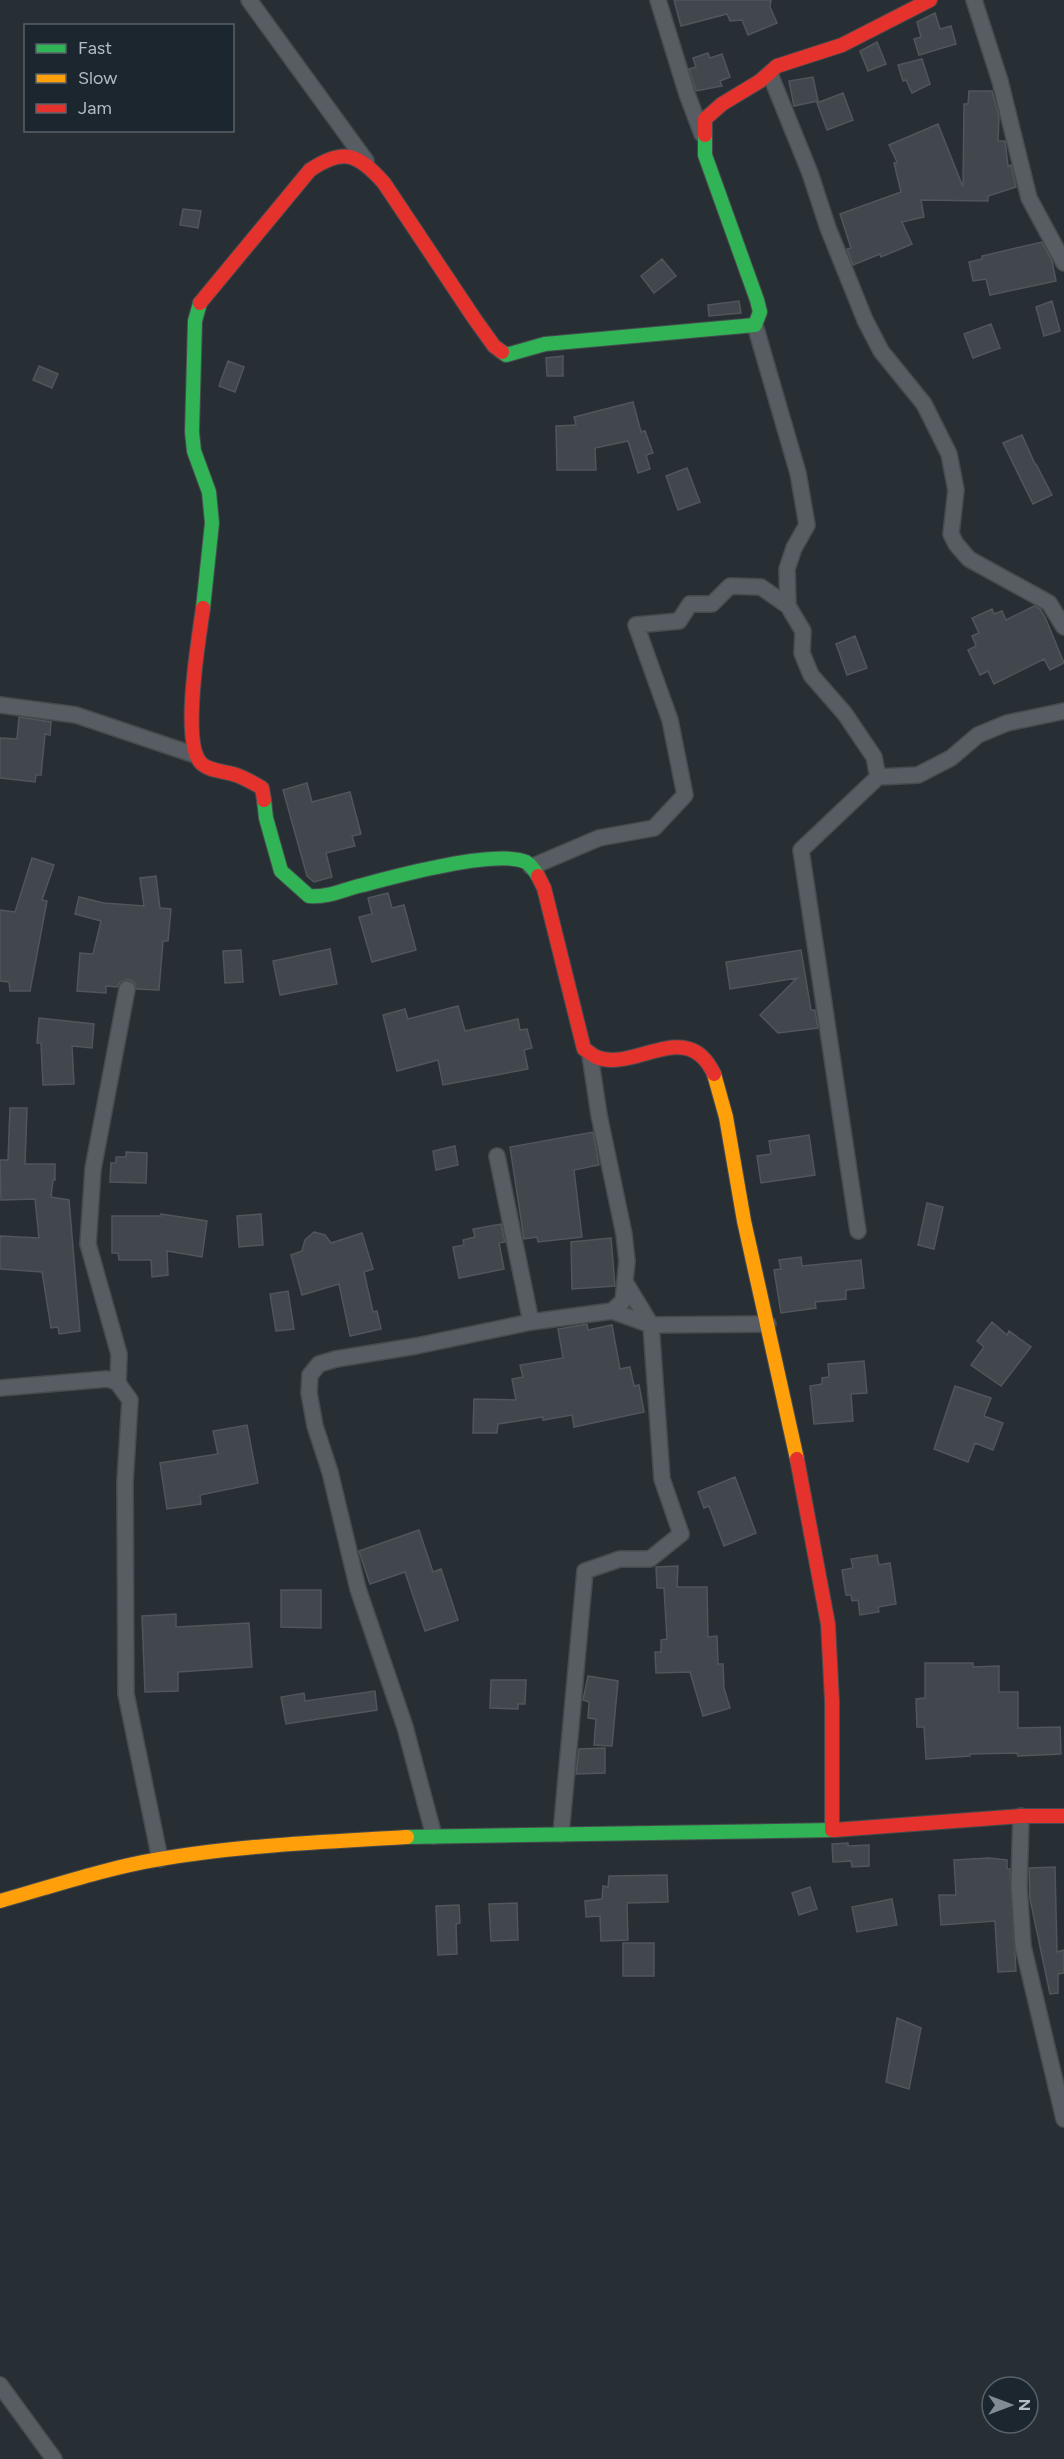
<svg xmlns="http://www.w3.org/2000/svg" width="1064" height="2459" font-family="Figtree,sans-serif">
  <style>
    .building { fill: #41474c; stroke: #50565b; stroke-width: 1.5 }
    .lines { fill: none; stroke-linecap: round; stroke-linejoin: round }
    .street-casing { stroke: #464b4f; stroke-width: 18 }
    .fast-casing { stroke: #464b4f; stroke-width: 16 }
    .slow-casing { stroke: #464b4f; stroke-width: 16 }
    .jam-casing { stroke: #464b4f; stroke-width: 16 }
    .street { stroke: #575d62; stroke-width: 15 }
    .fast { stroke: #30b455; stroke-width: 14 }
    .slow { stroke: #ff9f0a; stroke-width: 14 }
    .jam { stroke: #e5322d; stroke-width: 14 }
  </style>
  <rect width="100%" height="100%" fill="#282f34"/>
  <path class="building" d="M 674,0 L 771,0 L 770,7 L 777,23 L 748,35 L 742,20 L 730,21 L 727,14 L 681,26 Z
    M 935,13 L 940,29 L 951,26 L 956,44 L 919,55 L 914,39 L 921,37 L 917,22 Z
    M 877,42 L 886,64 L 868,71 L 860,51 Z
    M 708,53 L 710,58 L 722,54 L 730,77 L 720,81 L 722,86 L 696,91 L 689,69 L 696,67 L 693,58 Z
    M 922,59 L 930,84 L 912,93 L 906,80 L 903,81 L 898,65 Z
    M 813,77 L 818,101 L 794,106 L 789,81 Z
    M 969,91 L 992,91 L 999,117 L 998,141 L 1005,141 L 1008,166 L 1011,165 L 1016,187 L 988,196 L 988,201 L 921,200 L 924,217 L 902,222 L 912,244 L 881,257 L 880,254 L 853,265 L 847,249 L 851,248 L 840,214 L 901,192 L 894,163 L 897,162 L 889,145 L 938,124 L 963,187 L 964,104 L 968,104 Z
    M 843,93 L 853,120 L 827,130 L 817,103 Z
    M 183,209 L 201,211 L 198,228 L 180,225 Z
    M 1042,242 L 1052,261 L 1056,281 L 990,295 L 986,279 L 973,281 L 969,262 L 982,259 L 982,256 Z
    M 662,259 L 676,276 L 654,293 L 641,276 Z
    M 739,301 L 741,313 L 709,316 L 708,305 Z
    M 1052,301 L 1060,331 L 1044,336 L 1036,307 Z
    M 991,324 L 1000,348 L 973,358 L 964,334 Z
    M 563,356 L 563,376 L 547,376 L 546,358 Z
    M 228,361 L 244,367 L 235,392 L 219,386 Z
    M 39,366 L 58,374 L 52,388 L 33,380 Z
    M 633,402 L 641,432 L 645,431 L 653,453 L 646,455 L 650,469 L 638,473 L 628,441 L 595,448 L 596,470 L 557,470 L 556,426 L 576,425 L 574,417 Z
    M 1022,435 L 1035,464 L 1036,464 L 1052,495 L 1033,504 L 1003,443 Z
    M 687,468 L 700,502 L 678,510 L 666,476 Z
    M 1034,606 L 1040,609 L 1045,617 L 1064,663 L 1050,670 L 1044,659 L 994,684 L 988,671 L 980,675 L 968,650 L 976,646 L 972,636 L 979,633 L 972,618 L 992,609 L 994,614 L 1002,611 L 1006,620 Z
    M 855,636 L 867,668 L 847,675 L 836,644 Z
    M 19,717 L 51,722 L 50,735 L 45,734 L 41,775 L 36,775 L 35,782 L 0,778 L 0,738 L 17,739 Z
    M 307,783 L 312,802 L 350,792 L 361,834 L 352,836 L 355,846 L 326,853 L 332,877 L 314,882 L 307,876 L 283,790 Z
    M 32,858 L 54,865 L 42,900 L 47,901 L 30,991 L 10,991 L 9,982 L 0,981 L 0,910 L 15,912 Z
    M 156,876 L 160,908 L 171,909 L 168,941 L 163,941 L 159,990 L 136,989 L 134,982 L 128,979 L 120,982 L 117,987 L 106,986 L 106,993 L 77,991 L 80,953 L 93,954 L 101,921 L 75,914 L 79,897 L 104,903 L 144,906 L 140,878 Z
    M 388,893 L 392,908 L 404,905 L 416,950 L 372,962 L 359,917 L 372,914 L 368,898 Z
    M 330,949 L 337,984 L 280,995 L 273,961 Z
    M 241,950 L 243,982 L 225,983 L 223,951 Z
    M 801,950 L 811,1010 L 815,1010 L 818,1028 L 778,1033 L 760,1015 L 797,978 L 730,989 L 726,962 Z
    M 458,1006 L 465,1031 L 518,1019 L 520,1030 L 527,1029 L 532,1048 L 524,1050 L 528,1069 L 443,1085 L 438,1060 L 397,1071 L 383,1015 L 405,1009 L 408,1019 Z
    M 39,1018 L 94,1024 L 92,1048 L 72,1046 L 74,1084 L 43,1085 L 41,1043 L 37,1043 Z
    M 10,1108 L 27,1108 L 25,1164 L 55,1164 L 55,1180 L 53,1180 L 51,1197 L 69,1200 L 80,1331 L 59,1334 L 58,1327 L 51,1328 L 42,1272 L 0,1269 L 0,1236 L 39,1238 L 35,1199 L 1,1200 L 0,1160 L 8,1160 Z
    M 593,1132 L 599,1165 L 574,1170 L 582,1237 L 538,1242 L 537,1237 L 524,1239 L 510,1147 Z
    M 809,1135 L 815,1175 L 761,1183 L 757,1156 L 771,1154 L 769,1141 Z
    M 455,1146 L 458,1165 L 436,1170 L 433,1151 Z
    M 126,1152 L 147,1153 L 146,1183 L 110,1182 L 111,1163 L 116,1163 L 116,1157 L 126,1157 Z
    M 927,1203 L 943,1207 L 934,1249 L 918,1245 Z
    M 161,1214 L 207,1221 L 202,1257 L 167,1251 L 168,1275 L 152,1277 L 151,1260 L 119,1260 L 118,1253 L 112,1253 L 112,1216 L 161,1216 Z
    M 261,1214 L 263,1245 L 239,1247 L 237,1216 Z
    M 501,1224 L 505,1242 L 499,1243 L 504,1269 L 459,1278 L 453,1247 L 464,1245 L 463,1240 L 475,1237 L 473,1229 Z
    M 314,1232 L 325,1235 L 331,1243 L 362,1233 L 373,1269 L 364,1272 L 373,1312 L 377,1311 L 381,1329 L 350,1336 L 339,1284 L 302,1295 L 291,1255 L 302,1251 L 305,1240 Z
    M 611,1238 L 615,1286 L 572,1289 L 571,1242 Z
    M 801,1257 L 802,1266 L 861,1260 L 864,1288 L 846,1290 L 846,1299 L 815,1302 L 816,1308 L 781,1313 L 774,1270 L 781,1269 L 779,1260 Z
    M 288,1291 L 294,1329 L 276,1331 L 270,1294 Z
    M 992,1322 L 1007,1335 L 1009,1331 L 1031,1347 L 1001,1386 L 971,1365 L 984,1347 L 977,1341 Z
    M 587,1324 L 588,1330 L 612,1325 L 620,1369 L 630,1367 L 634,1386 L 639,1385 L 644,1412 L 574,1427 L 572,1415 L 543,1420 L 543,1417 L 498,1424 L 497,1433 L 473,1433 L 474,1399 L 516,1400 L 512,1379 L 523,1377 L 520,1365 L 563,1358 L 558,1329 Z
    M 864,1361 L 867,1393 L 851,1394 L 853,1421 L 814,1424 L 810,1386 L 822,1384 L 822,1378 L 829,1377 L 828,1364 Z
    M 955,1386 L 991,1398 L 984,1416 L 1003,1423 L 993,1450 L 975,1443 L 968,1462 L 934,1449 Z
    M 247,1425 L 258,1483 L 200,1495 L 201,1504 L 167,1509 L 160,1463 L 218,1454 L 213,1431 Z
    M 735,1477 L 756,1533 L 724,1546 L 709,1506 L 704,1508 L 698,1492 Z
    M 419,1530 L 433,1572 L 441,1569 L 458,1620 L 425,1631 L 405,1572 L 370,1584 L 359,1551 Z
    M 877,1555 L 879,1565 L 890,1563 L 896,1604 L 878,1607 L 879,1612 L 860,1615 L 858,1600 L 852,1601 L 851,1595 L 846,1595 L 842,1570 L 853,1568 L 851,1559 Z
    M 678,1566 L 677,1587 L 707,1587 L 708,1637 L 717,1636 L 718,1664 L 723,1664 L 724,1688 L 730,1708 L 703,1716 L 690,1672 L 656,1673 L 655,1652 L 661,1652 L 661,1640 L 667,1639 L 664,1588 L 657,1588 L 656,1567 Z
    M 281,1590 L 321,1590 L 321,1628 L 281,1627 Z
    M 176,1614 L 176,1627 L 249,1623 L 252,1667 L 178,1672 L 178,1691 L 145,1692 L 142,1616 Z
    M 925,1663 L 973,1663 L 973,1667 L 999,1666 L 999,1692 L 1018,1692 L 1018,1728 L 1060,1727 L 1061,1754 L 1018,1756 L 1017,1753 L 970,1754 L 970,1756 L 926,1759 L 924,1727 L 917,1727 L 916,1699 L 925,1698 Z
    M 588,1676 L 618,1681 L 612,1746 L 594,1745 L 596,1719 L 588,1718 L 589,1702 L 583,1700 Z
    M 491,1680 L 526,1680 L 525,1704 L 518,1704 L 518,1709 L 490,1708 Z
    M 375,1691 L 377,1710 L 286,1724 L 281,1697 L 304,1693 L 305,1701 Z
    M 605,1748 L 605,1773 L 576,1774 L 579,1749 Z
    M 848,1843 L 848,1846 L 869,1845 L 869,1866 L 852,1867 L 851,1861 L 833,1862 L 832,1844 Z
    M 989,1858 L 1007,1860 L 1007,1869 L 1010,1869 L 1016,1971 L 998,1972 L 995,1921 L 941,1925 L 939,1895 L 956,1895 L 954,1860 Z
    M 1055,1867 L 1057,1952 L 1064,1950 L 1064,1973 L 1058,1974 L 1058,1993 L 1050,1994 L 1030,1899 L 1029,1868 Z
    M 667,1875 L 668,1902 L 627,1903 L 628,1940 L 601,1941 L 600,1916 L 586,1917 L 585,1901 L 602,1899 L 603,1886 L 608,1887 L 609,1876 Z
    M 810,1887 L 817,1909 L 799,1915 L 792,1893 Z
    M 892,1899 L 897,1925 L 857,1932 L 852,1907 Z
    M 517,1903 L 518,1940 L 491,1941 L 489,1904 Z
    M 459,1905 L 460,1923 L 456,1924 L 457,1954 L 438,1955 L 436,1906 Z
    M 623,1943 L 654,1943 L 654,1976 L 623,1976 Z
    M 897,2018 L 921,2028 L 909,2089 L 886,2082 Z"/>
  <g class="lines">
    <defs>
      <path id="street" d="M 249,0 L 366,161
        M 658,0 L 687,94 L 702,134
        M 974,0 L 1000,81 L 1029,198 L 1064,263
        M 770,74 L 810,173 L 828,228 L 865,320 L 881,351 L 924,404 L 949,454 L 956,490 L 951,534 L 956,544 L 969,559 L 1049,603 L 1064,627
        M 755,325 L 798,473 L 807,525 L 794,548 L 787,569 L 788,606 L 803,631 L 802,653 L 811,675 L 845,714 L 874,757 L 878,777 L 918,775 L 951,758 L 978,735 L 1007,723 L 1064,711
        M 0,705 L 76,715 L 195,755
        M 531,867 L 599,838 L 654,828 L 685,795 L 670,720 L 636,625 L 679,621 L 690,604 L 712,604 L 730,586 L 761,587 L 788,606
        M 497,1156 L 531,1322
        M 858,1231 L 801,850 L 878,777
        M 612,1311 L 651,1325 L 768,1324
        M 118,1384 L 119,1354 L 88,1244 L 93,1169 L 127,989
        M 0,1388 L 107,1379 L 117,1382 L 130,1400 L 125,1482 L 126,1694 L 160,1859
        M 1021,1816 L 1019,1886 L 1023,1946 L 1064,2119
        M 561,1834 L 585,1571 L 620,1559 L 650,1559 L 681,1534 L 662,1479 L 651,1325 L 625,1282
        M 434,1836 L 405,1727 L 358,1589 L 330,1472 L 315,1426 L 309,1393 L 310,1375 L 319,1364 L 336,1359 L 416,1346 L 531,1322 L 612,1311 L 623,1301 L 627,1261 L 624,1234 L 599,1115 L 590,1055
        M 0,2385 L 54,2459"/>
      <path id="fast" d="M 200,303 L 195,321 L 192,432 L 194,451 L 209,492 L 212,523 L 203,608
        M 502,352 L 506,355 L 545,344 L 755,325 L 760,312 L 757,300 L 705,155 L 705,135
        M 264,800 L 266,818 L 281,871 L 309,896 C 328,898 344,889 363,885 C 396,876 497,849 526,862 C 531,865 535,871 538,876
        M 407,1837 L 834,1830"/>
      <path id="slow" d="M 714,1074 L 726,1117 L 744,1221 L 797,1459
        M 0,1901 C 53,1886 106,1868 160,1859 C 242,1845 325,1842 407,1837"/>
      <path id="jam" d="M 705,135 L 705,119 L 722,104 L 760,81 L 777,66 L 842,45 L 930,0
        M 200,303 L 310,170 C 344,147 358,154 384,183 L 474,318 L 494,346 L 502,352
        M 203,608 C 199,638 180,745 202,764 C 210,771 223,771 233,774 C 243,777 252,782 262,788 L 264,800
        M 538,876 L 544,888 L 584,1049 C 588,1051 592,1055 596,1057 C 635,1073 687,1016 714,1074
        M 797,1459 L 828,1624 L 832,1701 L 832,1830
        M 834,1830 L 1021,1816 L 1064,1816"/>
    </defs>
    <use href="#street" class="street-casing"/>
    <use href="#fast" class="fast-casing"/>
    <use href="#slow" class="slow-casing"/>
    <use href="#jam" class="jam-casing"/>
    <use href="#street" class="street"/>
    <use href="#fast" class="fast"/>
    <use href="#slow" class="slow"/>
    <use href="#jam" class="jam"/>
  </g>
  <rect x="24" y="24" width="210" height="108" fill="#1c262e" stroke="#58626a" stroke-width="1.5"/>
  <rect x="36" y="44" width="30" height="9" fill="#30b455" stroke="#58626a" stroke-width="1.5"/>
  <text x="78" y="54" font-size="18" fill="#b1bcc5">Fast</text>
  <rect x="36" y="74" width="30" height="9" fill="#ff9f0a" stroke="#58626a" stroke-width="1.5"/>
  <text x="78" y="84" font-size="18" fill="#b1bcc5">Slow</text>
  <rect x="36" y="104" width="30" height="9" fill="#e5322d" stroke="#58626a" stroke-width="1.5"/>
  <text x="78" y="114" font-size="18" fill="#b1bcc5">Jam</text>
  <g transform="translate(1010 2405) rotate(90)"><circle r="28" fill="#1c262e" stroke="#58626a" stroke-width="1.5"/>
  <path d="M0-4.5L10 22L0 15L-10 22Z" fill="#818b92"/>
  <text y="-9" font-size="16" font-weight="bold" text-anchor="middle" fill="#b1bcc5">N</text>
  </g>
</svg>
